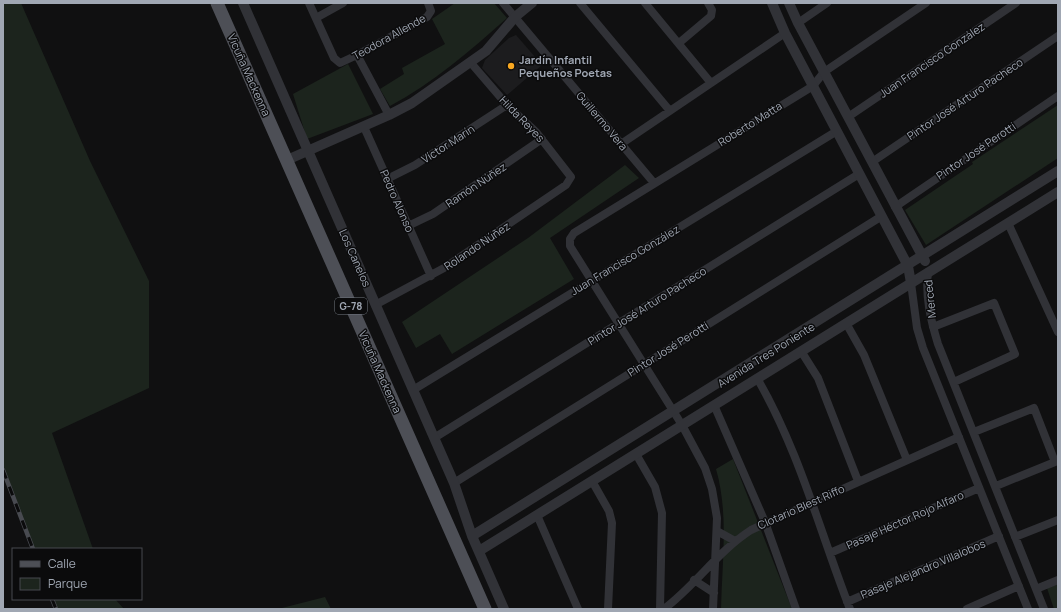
<svg xmlns="http://www.w3.org/2000/svg" width="1061" height="612" font-family="Manrope,sans-serif">
  <style>
    .built { fill: #1c1c1e }
    .green { fill: #1c241d }
    .lines { fill: none; stroke-linecap: round; stroke-linejoin: round }
    .minor { stroke: #313237; stroke-width: 8 }
    .tertiary { stroke: #313237; stroke-width: 10 }
    .primary { stroke: #4d4f56; stroke-width: 13 }
    .rail-casing { stroke: #484a50; stroke-width: 4.5 }
    .rail { stroke: #0b0b0c; stroke-width: 3; stroke-dasharray: 9; stroke-linecap: butt }
    .poi-dot { fill: #f9a821; stroke: #0b0b0c; stroke-width: 1.5 }
    .labels { text-anchor: middle; stroke-width: 3; stroke-linejoin: round; paint-order: stroke }
    .shield { fill: #0b0b0c; stroke: #737881; stroke-width: 1 }
    .shield-label { font-size: 10px; font-weight: bold; fill: #a0a7b3 }
    .street-label { font-size: 11px; fill: #a0a7b3; stroke: #0b0b0c }
    .poi-label { font-size: 11px; font-weight: bold; fill: #a0a7b3; stroke: #0b0b0c; text-anchor: start }
  </style>
  <rect width="100%" height="100%" fill="#101011"/>
  <path class="built" d="M 516,35 L 542,65 L 507,95 L 482,68 L 485,60 L 509,38 Z"/>
  <path class="green" d="M 3,3 L 21,3 L 90,161 L 149,281 L 149,388 L 52,433 L 93,549 L 33,549 L 3,468 Z
    M 455,3 L 494,3 L 507,18 C 470,51 433,83 390,106 L 380,89 L 404,74 L 402,68 L 445,44 L 432,19 Z
    M 348,64 L 373,114 L 307,139 L 293,94 Z
    M 1058,105 L 1058,158 L 926,245 L 905,210 L 973,164 L 972,162 Z
    M 625,165 L 639,178 L 550,238 L 574,279 L 452,354 L 440,334 L 416,348 L 402,322 L 528,238 Z
    M 733,459 L 792,609 L 721,609 C 722,562 729,514 716,469 Z
    M 1058,584 L 1058,609 L 1054,609 L 1047,588 Z
    M 325,597 L 331,609 L 278,609 Z
    M 52,599 L 115,599 L 124,609 L 55,609 Z"/>
  <g class="lines">
    <path class="minor" d="M 309,3 L 334,58 L 340,63 L 357,55 L 427,17 L 431,11 L 428,3
      M 503,3 L 654,183
      M 580,3 L 670,111
      M 645,3 L 711,83
      M 316,18 L 343,3
      M 798,23 L 827,3
      M 679,43 L 711,16 L 712,10 L 708,3
      M 357,55 L 389,115
      M 848,117 L 1016,3
      M 364,127 L 431,276
      M 621,144 L 785,33
      M 872,162 L 1058,36
      M 387,179 L 415,165 L 507,105
      M 895,207 L 1058,96
      M 1008,223 L 1058,332
      M 408,226 L 433,214 L 542,139
      M 928,272 C 925,297 931,321 938,344 L 1044,609
      M 911,283 L 917,328 L 923,348 L 1028,609
      M 375,305 L 444,268 L 566,185 L 571,177 L 536,132 L 507,105 L 471,63
      M 846,323 L 864,355 L 907,460
      M 933,327 L 994,303 L 1015,354 L 954,382
      M 801,351 L 818,378 L 858,481
      M 757,378 C 799,450 820,532 850,609
      M 413,390 L 837,131
      M 714,405 L 765,522 L 796,609
      M 974,432 L 1034,408 L 1055,462 L 996,486
      M 434,438 L 859,174
      M 636,454 L 655,487 L 662,513 L 660,609
      M 592,481 L 609,511 L 612,523 L 608,609
      M 454,483 L 882,216
      M 537,515 L 578,609
      M 717,531 L 735,541
      M 1015,537 L 1058,520
      M 830,553 L 979,488
      M 694,580 L 714,593
      M 1036,589 L 1058,580
      M 847,602 L 999,536
      M 664,609 C 696,585 717,552 751,530 L 959,437
      M 713,609 L 717,518 L 712,489 L 705,468 L 682,425 L 570,246 L 570,239 L 574,233 L 813,86 L 824,72 L 926,3
      M 967,609 L 1019,586"/>
    <path class="tertiary" d="M 243,3 L 454,483 L 472,536 L 504,609
      M 772,3 L 785,33 L 908,266 L 911,283
      M 789,3 L 798,23 L 925,261
      M 287,160 L 389,115 L 412,103 L 486,51 L 515,17 L 532,3
      M 472,536 L 1058,171
      M 479,551 L 1058,192"/>
    <path class="primary" d="M 217,3 L 485,609"/>
    <defs>
      <path id="rail" d="M 3,470 L 33,549
        M 52,599 L 56,609"/>
    </defs>
    <use href="#rail" class="rail-casing"/>
    <use href="#rail" class="rail"/>
  </g>
  <circle class="poi-dot" cx="511" cy="66" r="4"/>
  <g class="labels">
    <rect class="shield" x="335" y="298" width="32" height="16" rx="3"/>
    <g class="shield-label">
      <text x="351" y="310">G-78</text>
    </g>
    <g class="street-label">
      <text transform="translate(389 37) rotate(-29)" y="4">Teodora Allende</text>
      <text transform="translate(932 60) rotate(-34)" y="4">Juan Francisco González</text>
      <text transform="translate(249 75) rotate(66)" y="4">Vicuña Mackenna</text>
      <text transform="translate(965 99) rotate(-34)" y="4">Pintor José Arturo Pacheco</text>
      <text transform="translate(522 119) rotate(46)" y="4">Hilda Reyes</text>
      <text transform="translate(602 121) rotate(50)" y="4">Guillermo Vera</text>
      <text transform="translate(750 124) rotate(-32)" y="4">Roberto Matta</text>
      <text transform="translate(448 144) rotate(-33)" y="4">Víctor Marín</text>
      <text transform="translate(976 151) rotate(-34)" y="4">Pintor José Perotti</text>
      <text transform="translate(476 185) rotate(-34)" y="4">Ramón Núñez</text>
      <text transform="translate(397 201) rotate(66)" y="4">Pedro Alonso</text>
      <text transform="translate(477 246) rotate(-34)" y="4">Rolando Núñez</text>
      <text transform="translate(355 258) rotate(66)" y="4">Los Canelos</text>
      <text transform="translate(625 260) rotate(-31)" y="4">Juan Francisco González</text>
      <text transform="translate(930 299) rotate(-96)" y="4">Merced</text>
      <text transform="translate(647 306) rotate(-32)" y="4">Pintor José Arturo Pacheco</text>
      <text transform="translate(668 349) rotate(-32)" y="4">Pintor José Perotti</text>
      <text transform="translate(766 355) rotate(-32)" y="4">Avenida Tres Poniente</text>
      <text transform="translate(380 372) rotate(66)" y="4">Vicuña Mackenna</text>
      <text transform="translate(801 507) rotate(-24)" y="4">Clotario Blest Riffo</text>
      <text transform="translate(905 520) rotate(-24)" y="4">Pasaje Héctor Rojo Alfaro</text>
      <text transform="translate(923 569) rotate(-23)" y="4">Pasaje Alejandro Villalobos</text>
    </g>
    <g class="poi-label">
      <text x="519" y="64">Jardín Infantil<tspan x="519" dy="13">Pequeños Poetas</tspan></text>
    </g>
  </g>
  <rect width="1061" height="612" fill="none" stroke="#a0a7b3" stroke-width="8"/>
  <rect x="12" y="548" width="130" height="52" fill="#0b0b0c" stroke="#47494f"/>
  <rect x="20" y="561" width="20" height="6" fill="#4d4f56" stroke="#47494f"/>
  <text x="48" y="568" font-size="12" fill="#a0a7b3">Calle</text>
  <rect x="20" y="578" width="20" height="12" fill="#1c241d" stroke="#47494f"/>
  <text x="48" y="588" font-size="12" fill="#a0a7b3">Parque</text>
</svg>
